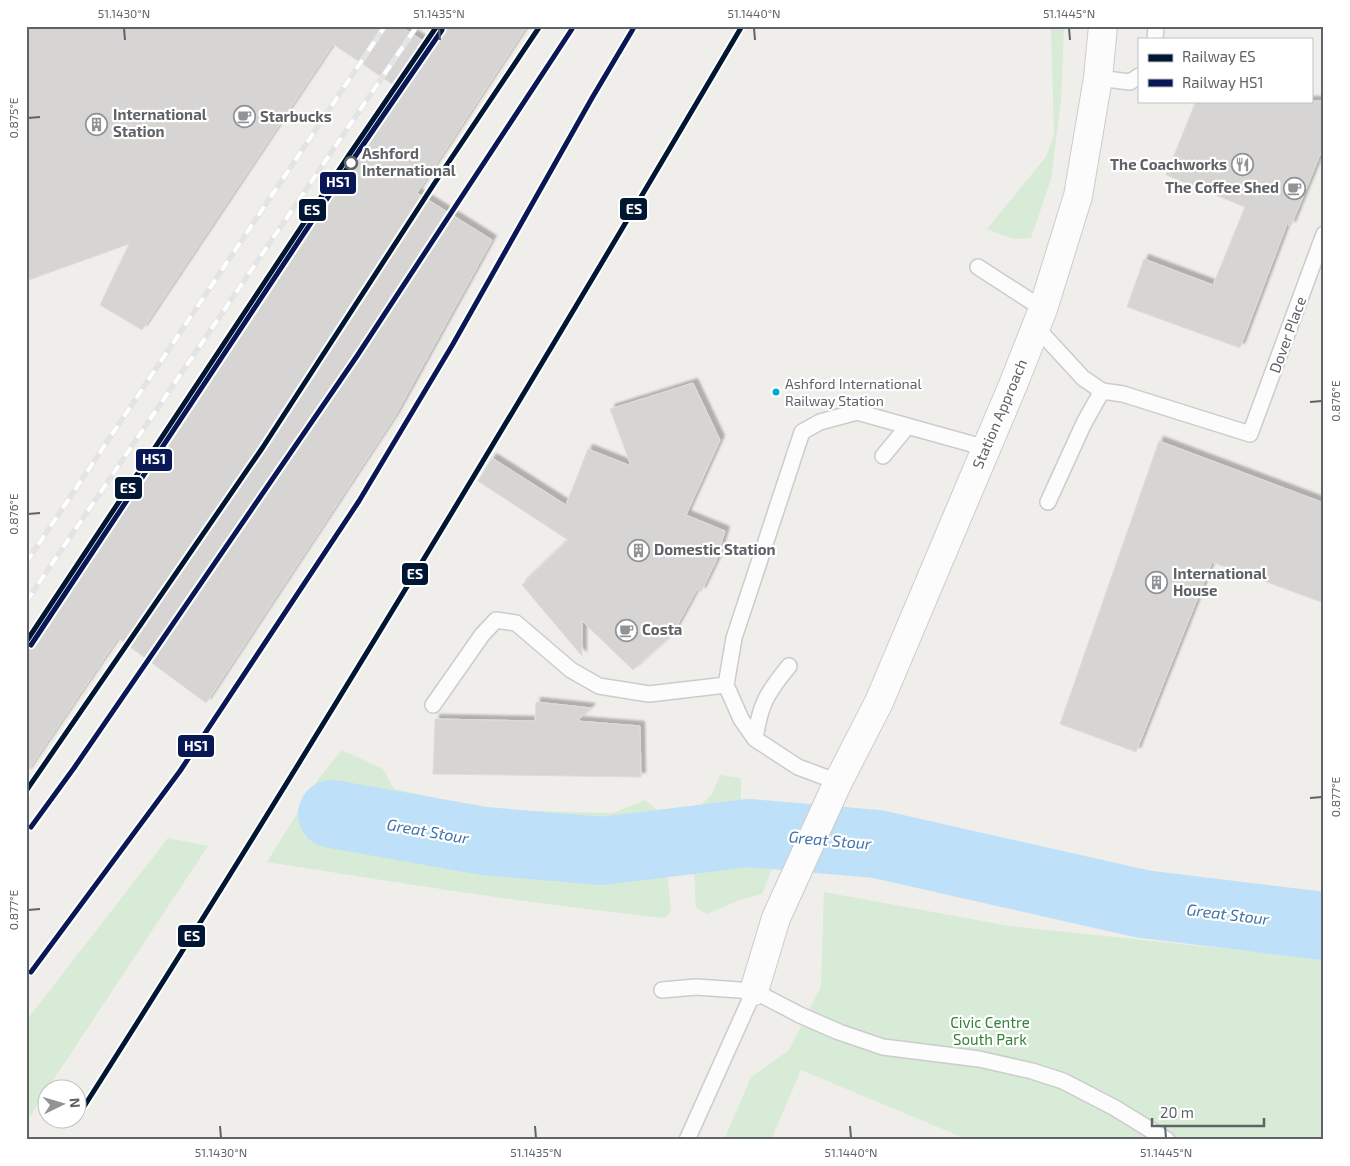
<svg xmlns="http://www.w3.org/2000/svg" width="1350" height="1166" font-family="'Exo 2',sans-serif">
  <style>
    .green { fill: #d8ebd6 }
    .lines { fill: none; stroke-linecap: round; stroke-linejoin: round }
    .river { stroke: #bfe0f9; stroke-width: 68 }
    .building { fill: #d6d5d3; stroke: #deddd9; filter: url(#shadow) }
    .service-casing { stroke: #cbcccc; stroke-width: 18 }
    .minor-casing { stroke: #cbcccc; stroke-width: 30 }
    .service { stroke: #fdfcfc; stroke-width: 15 }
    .minor { stroke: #fdfcfc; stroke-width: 28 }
    .rail-casing { stroke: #e4e4e4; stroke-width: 5.5 }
    .rail { stroke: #fff; stroke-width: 4; stroke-dasharray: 11; stroke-linecap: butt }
    .rail-1-casing { stroke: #fff; stroke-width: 9 }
    .rail-2-casing { stroke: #fff; stroke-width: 9 }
    .rail-1 { stroke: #011633; stroke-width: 5 }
    .rail-2 { stroke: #091855; stroke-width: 5 }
    .ticks { fill: none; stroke: #5f6368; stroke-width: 2 }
    .stop-dot { fill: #fff; stroke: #5f6368; stroke-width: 2.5 }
    .bus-dot { fill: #00a9ce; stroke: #fff; stroke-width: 2 }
    .labels { text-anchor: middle; stroke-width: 4.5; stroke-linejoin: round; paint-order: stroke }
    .bus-label { font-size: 14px; fill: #5f6368; stroke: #fff; text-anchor: start }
    .poi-label { font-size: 15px; font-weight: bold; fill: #5f6368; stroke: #fff; text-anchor: start }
    .stop-label { font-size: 15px; font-weight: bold; fill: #5f6368; stroke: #fff; text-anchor: start }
    .street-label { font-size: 15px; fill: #5f6368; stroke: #fff }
    .park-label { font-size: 15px; fill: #348238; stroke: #fff }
    .water-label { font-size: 16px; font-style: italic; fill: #4174aa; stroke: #fff }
    .line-badge { stroke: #fff; stroke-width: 2 }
    .badge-label { font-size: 14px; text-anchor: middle; font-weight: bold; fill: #fff }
    .neatline { fill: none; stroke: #5f6368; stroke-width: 2 }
    .ticks-label { font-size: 12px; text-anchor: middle; fill: #5f6368 }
  </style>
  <defs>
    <filter id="shadow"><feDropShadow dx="4.5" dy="-4.5" stdDeviation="1" flood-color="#0004"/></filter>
  </defs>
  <rect width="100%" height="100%" fill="#efeeea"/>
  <path class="green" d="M 1051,26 L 1064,26 L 1061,101 L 1051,179 L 1031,238 L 1013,239 L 987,229 L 1045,158 L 1054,136 Z
    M 342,750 L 383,769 L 394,789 L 491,810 L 613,813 L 645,800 L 661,813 L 671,911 L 665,918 C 532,904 399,883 267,862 L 319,778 Z
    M 720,775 L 741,778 L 741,800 L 776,817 L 779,803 L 795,812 L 762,894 L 740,900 L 707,914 L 696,908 L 691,815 L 712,794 Z
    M 168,838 L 208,846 L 48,1088 L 26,1123 L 26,1021 Z
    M 824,892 L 1009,926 L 1324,959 L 1324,1140 L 969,1140 L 801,1070 L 771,1140 L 724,1140 L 751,1077 L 789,1050 L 821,986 Z"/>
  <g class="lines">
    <path class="river" d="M 332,814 L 484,841 L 602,851 L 749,833 L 877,844 L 1143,904 L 1324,926"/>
  </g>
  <path class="building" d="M 26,26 L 400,26 L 431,46 L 444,26 L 527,26 L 417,193 L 492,240 L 395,416 L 206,703 L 118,638 L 26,773 L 26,653 L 401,90 L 333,44 L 142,330 L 100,305 L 129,244 L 26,281 Z
    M 1196,101 L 1324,101 L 1324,145 L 1291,226 L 1287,224 L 1240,348 L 1127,307 L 1144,259 L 1213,285 L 1245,207 L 1166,175 Z
    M 693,383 L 720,440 L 686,515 L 725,531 L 716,561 L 701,592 L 697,589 L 672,635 L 633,670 L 582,621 L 582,656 L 522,585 L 568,540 L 478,481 L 492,458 L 566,505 L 588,449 L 631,466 L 610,409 Z
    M 1159,441 L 1324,503 L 1324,603 L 1212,562 L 1136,752 L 1060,724 Z
    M 536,702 L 591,708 L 577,721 L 640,726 L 641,777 L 433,774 L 435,719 L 535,721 Z"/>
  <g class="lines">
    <defs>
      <path id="service" d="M 1155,39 L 1156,26
        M 1098,78 L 1130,82 L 1139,76
        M 978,267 L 1043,309
        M 1036,327 L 1083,378 L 1102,391
        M 883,456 L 907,427
        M 1048,502 L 1084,423 L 1102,391 L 1123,394 L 1250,434 L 1324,234
        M 433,705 L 482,635 L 496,620 L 516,623 L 571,670 L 599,686 L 649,694 L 726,685
        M 755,739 C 760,704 767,693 789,666
        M 838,782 L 798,767 L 755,739 L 741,719 L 726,685 L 734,638 L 802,432 L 820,422 L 857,412 L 986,448
        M 662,990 L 696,987 L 754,991 L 800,1015 L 839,1032 L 883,1047 L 979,1059 L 1032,1071 L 1063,1081 L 1115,1108 L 1167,1140
        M 687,1140 L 754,991"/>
      <path id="minor" d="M 754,991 L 776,918 L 838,782 L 879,702 L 1013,385 L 1043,309 L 1078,196 L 1098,78 L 1103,26"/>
    </defs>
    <use href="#service" class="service-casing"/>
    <use href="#minor" class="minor-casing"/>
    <use href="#service" class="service"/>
    <use href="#minor" class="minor"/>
    <defs>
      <path id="rail" d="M 26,563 L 385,26
        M 26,602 L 417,26"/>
    </defs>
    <use href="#rail" class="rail-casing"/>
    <use href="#rail" class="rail"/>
    <defs>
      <path id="rail-1" d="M 26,642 L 349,155 L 437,26
        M 26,791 L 263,447 L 434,184 L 540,26
        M 78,1116 C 307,757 526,393 742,26"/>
      <path id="rail-2" d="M 31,645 L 354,158 L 442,30
        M 31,827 L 74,768 L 357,356 L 572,29
        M 31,972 L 180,771 L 359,501 L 453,344 L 592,98 L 633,29"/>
    </defs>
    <use href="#rail-1" class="rail-1-casing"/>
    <use href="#rail-2" class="rail-2-casing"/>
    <use href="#rail-1" class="rail-1"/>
    <use href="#rail-2" class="rail-2"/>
  </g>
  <path class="ticks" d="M 124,28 L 125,40M 439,28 L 440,40M 754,28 L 755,40M 1069,28 L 1070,40M 28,118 L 40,117M 1310,402 L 1322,401M 28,514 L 40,513M 1310,798 L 1322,797M 28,910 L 40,909M 220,1126 L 221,1138M 535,1126 L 536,1138M 850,1126 L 851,1138M 1165,1126 L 1166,1138"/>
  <defs>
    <symbol id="cafe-ring" viewBox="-11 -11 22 22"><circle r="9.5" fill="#fff" stroke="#919496" stroke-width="1.5"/><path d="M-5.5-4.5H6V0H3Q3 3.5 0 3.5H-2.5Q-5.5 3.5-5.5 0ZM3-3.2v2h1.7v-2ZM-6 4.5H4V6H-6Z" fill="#919496"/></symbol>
    <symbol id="building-ring" viewBox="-11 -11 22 22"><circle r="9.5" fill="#fff" stroke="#919496" stroke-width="1.5"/><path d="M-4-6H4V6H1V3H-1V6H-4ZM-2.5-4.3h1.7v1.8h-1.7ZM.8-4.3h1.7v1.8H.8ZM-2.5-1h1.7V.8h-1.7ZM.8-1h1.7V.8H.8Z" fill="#919496"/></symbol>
    <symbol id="restaurant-ring" viewBox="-11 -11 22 22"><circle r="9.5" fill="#fff" stroke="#919496" stroke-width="1.5"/><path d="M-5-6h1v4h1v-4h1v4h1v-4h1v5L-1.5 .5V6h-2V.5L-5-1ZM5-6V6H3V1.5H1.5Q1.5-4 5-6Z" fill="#919496"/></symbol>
  </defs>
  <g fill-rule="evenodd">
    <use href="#cafe-ring" x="232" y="104" width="25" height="25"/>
    <use href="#building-ring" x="84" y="112" width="25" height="25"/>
    <use href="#restaurant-ring" x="1230" y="152" width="25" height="25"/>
    <use href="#cafe-ring" x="1282" y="176" width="25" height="25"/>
    <use href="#building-ring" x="626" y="538" width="25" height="25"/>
    <use href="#building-ring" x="1144" y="570" width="25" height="25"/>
    <use href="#cafe-ring" x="614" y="618" width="25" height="25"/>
  </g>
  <circle class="stop-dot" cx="351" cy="163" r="6"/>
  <circle class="bus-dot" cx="776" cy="392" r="4.5"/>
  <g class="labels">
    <g class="bus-label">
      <text x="785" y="389">Ashford International<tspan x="785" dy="17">Railway Station</tspan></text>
    </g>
    <g class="poi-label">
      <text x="113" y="120">International<tspan x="113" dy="17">Station</tspan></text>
      <text x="260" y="122">Starbucks</text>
      <text x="1227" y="170" text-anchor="end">The Coachworks</text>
      <text x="1279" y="193" text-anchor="end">The Coffee Shed</text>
      <text x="654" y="555">Domestic Station</text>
      <text x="1173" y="579">International<tspan x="1173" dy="17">House</tspan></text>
      <text x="642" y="635">Costa</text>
    </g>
    <g class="stop-label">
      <text x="362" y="159">Ashford<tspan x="362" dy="17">International</tspan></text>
    </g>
    <g class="street-label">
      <text transform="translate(1288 335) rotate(-70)" y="5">Dover Place</text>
      <text transform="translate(1000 414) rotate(-67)" y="5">Station Approach</text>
    </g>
    <g class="park-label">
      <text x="990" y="1028">Civic Centre<tspan x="990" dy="17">South Park</tspan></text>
    </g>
    <g class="water-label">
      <text transform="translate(428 831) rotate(10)" y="6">Great Stour</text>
      <text transform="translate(830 840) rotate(5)" y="6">Great Stour</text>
      <text transform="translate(1228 914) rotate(7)" y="6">Great Stour</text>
    </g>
  </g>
  <g class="line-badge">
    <rect x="319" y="171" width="38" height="24" rx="5" fill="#091855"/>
    <rect x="619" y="197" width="29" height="24" rx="5" fill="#011633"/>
    <rect x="298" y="198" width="29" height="24" rx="5" fill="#011633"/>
    <rect x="135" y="448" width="38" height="24" rx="5" fill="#091855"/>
    <rect x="114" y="476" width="29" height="24" rx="5" fill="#011633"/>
    <rect x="401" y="562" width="28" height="24" rx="5" fill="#011633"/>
    <rect x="177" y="734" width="38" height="24" rx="5" fill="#091855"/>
    <rect x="177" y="924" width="29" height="24" rx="5" fill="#011633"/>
  </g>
  <g class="badge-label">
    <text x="338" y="187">HS1</text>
    <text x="634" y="214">ES</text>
    <text x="312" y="215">ES</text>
    <text x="154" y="464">HS1</text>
    <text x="128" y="493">ES</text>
    <text x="415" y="579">ES</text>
    <text x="196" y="751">HS1</text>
    <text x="192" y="941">ES</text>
  </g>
  <rect width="1350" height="1166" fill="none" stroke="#ffffff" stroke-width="55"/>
  <rect x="1138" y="38" width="175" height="65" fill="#ffffff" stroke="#bfc1c3"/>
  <rect x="1148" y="54" width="25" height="8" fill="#011633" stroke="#bfc1c3"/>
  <text x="1182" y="62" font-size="15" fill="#5f6368">Railway ES</text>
  <rect x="1148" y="79" width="25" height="8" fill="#091855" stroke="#bfc1c3"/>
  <text x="1182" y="88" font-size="15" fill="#5f6368">Railway HS1</text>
  <g transform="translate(62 1104) rotate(85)"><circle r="24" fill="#ffffff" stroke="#bfc1c3"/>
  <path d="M0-4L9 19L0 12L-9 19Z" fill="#919496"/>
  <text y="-8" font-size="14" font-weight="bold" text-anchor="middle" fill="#5f6368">N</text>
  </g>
  <path d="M1152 1118v8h112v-8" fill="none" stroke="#5f6368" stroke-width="2.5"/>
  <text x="1160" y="1118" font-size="15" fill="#5f6368" stroke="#ffffff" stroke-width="4" paint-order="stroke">20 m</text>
  <rect x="28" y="28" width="1294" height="1110" class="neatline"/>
  <g class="ticks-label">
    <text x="124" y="18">51.1430°N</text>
    <text x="439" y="18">51.1435°N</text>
    <text x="754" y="18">51.1440°N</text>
    <text x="1069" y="18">51.1445°N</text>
    <text transform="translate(14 118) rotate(-90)" y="4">0.875°E</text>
    <text transform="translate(1336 401) rotate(-90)" y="4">0.876°E</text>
    <text transform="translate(14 514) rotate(-90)" y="4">0.876°E</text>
    <text transform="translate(1336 797) rotate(-90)" y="4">0.877°E</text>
    <text transform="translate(14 910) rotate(-90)" y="4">0.877°E</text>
    <text x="221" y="1157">51.1430°N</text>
    <text x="536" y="1157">51.1435°N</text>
    <text x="851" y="1157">51.1440°N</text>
    <text x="1166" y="1157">51.1445°N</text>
  </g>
</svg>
